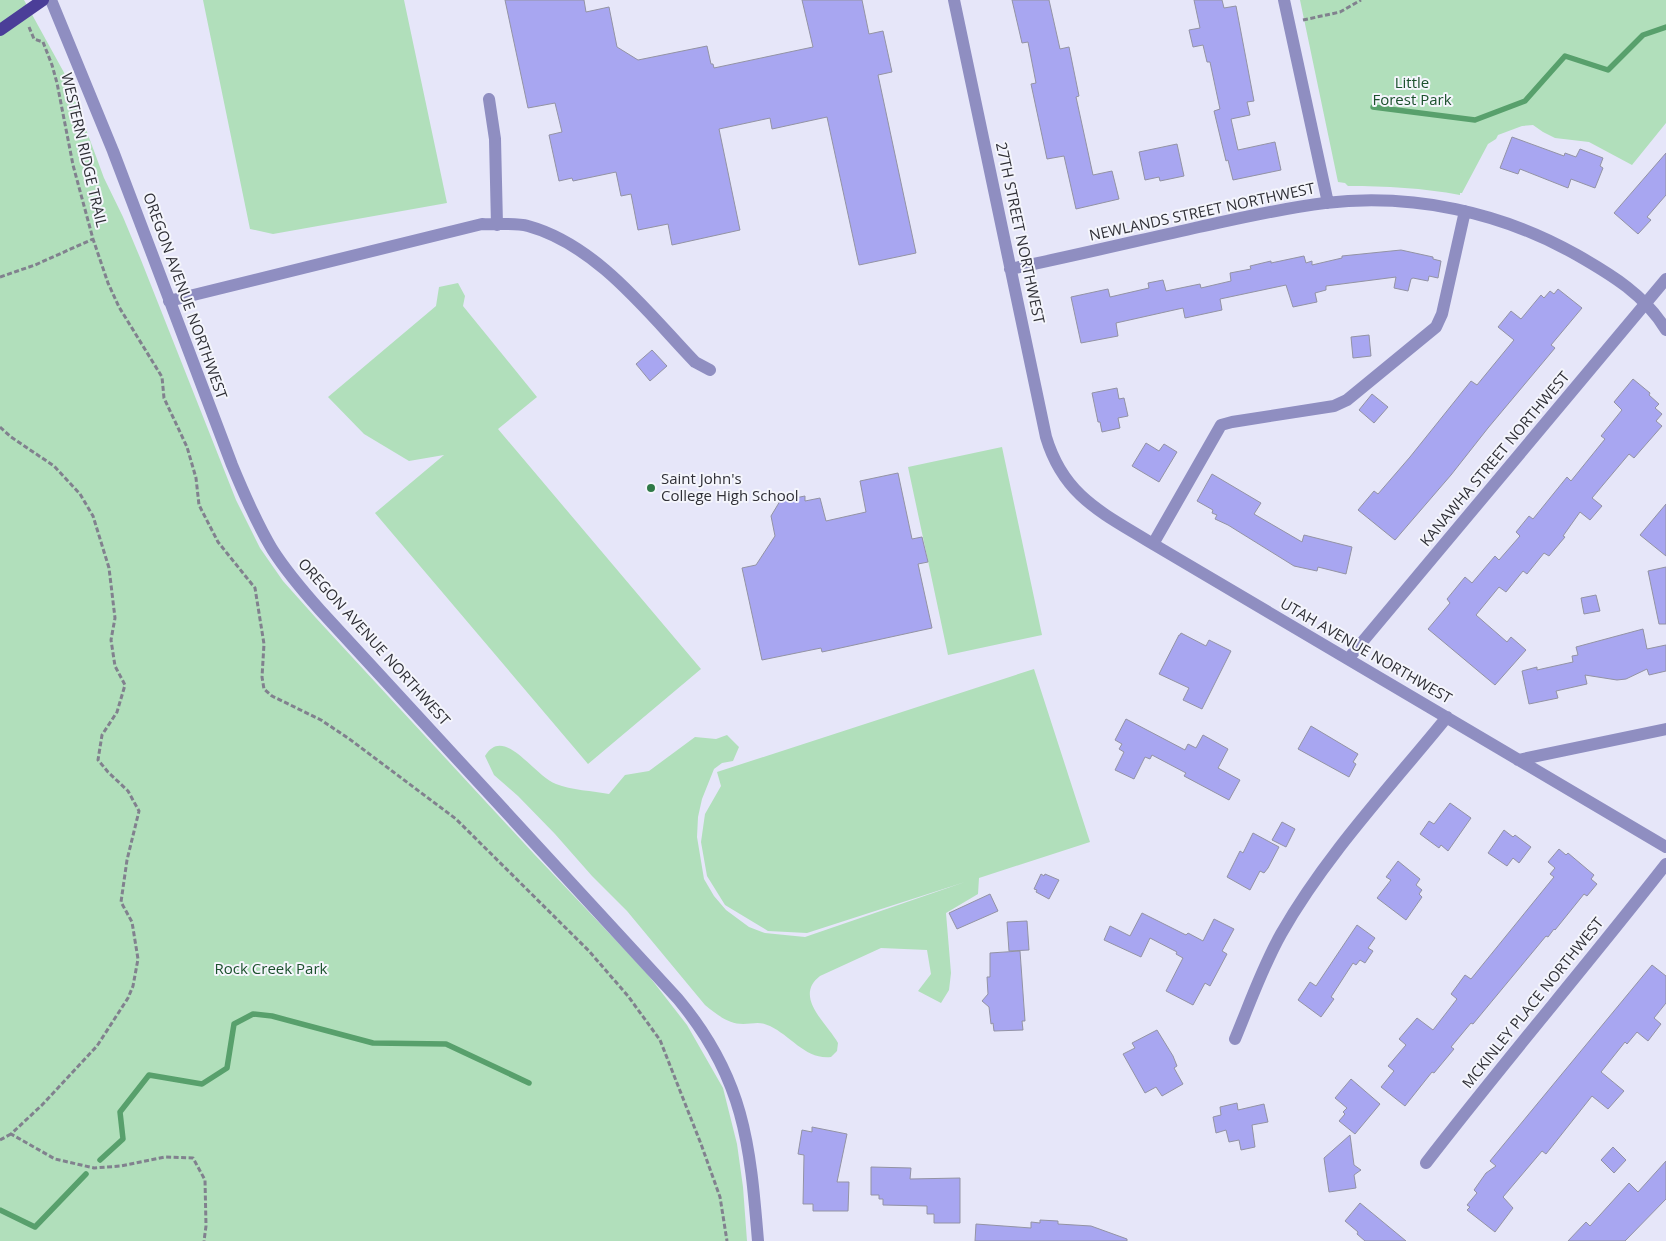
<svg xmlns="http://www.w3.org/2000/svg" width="1666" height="1241" font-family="'Open Sans',sans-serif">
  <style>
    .green { fill: #b1dfbb }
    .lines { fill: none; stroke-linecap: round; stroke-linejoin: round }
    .stream { stroke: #58a06c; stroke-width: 5.5 }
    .building { fill: #a8a6f1; stroke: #9393a4 }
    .path { stroke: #81818e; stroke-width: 3; stroke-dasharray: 5 2.5; stroke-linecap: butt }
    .minor { stroke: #8f8ec1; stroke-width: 12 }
    .major { stroke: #4b3e98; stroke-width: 12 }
    .poi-dot { fill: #2f7947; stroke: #f4f5fc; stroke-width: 2 }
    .labels { text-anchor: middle; stroke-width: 4; stroke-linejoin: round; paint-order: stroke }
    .park-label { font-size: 15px; fill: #1c512d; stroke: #f4f5fc }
    .street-label { font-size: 15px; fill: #2f2f36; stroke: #f4f5fc }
    .poi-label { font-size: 15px; fill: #2f2f36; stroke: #f4f5fc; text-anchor: start }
  </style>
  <rect width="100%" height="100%" fill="#e6e6f9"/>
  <path class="green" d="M 0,0 L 24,0 L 67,78 L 104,178 L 123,217 L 141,260 L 236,500 L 260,548 L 283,581 L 316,618 L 534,854 L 645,971 L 687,1025 L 723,1088 L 737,1144 L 743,1187 L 747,1241 L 0,1241 Z
    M 203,0 L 404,0 L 447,203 L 273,234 L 250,229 Z
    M 1300,0 L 1666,0 L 1666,123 L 1632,165 L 1589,142 L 1555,138 L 1543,132 L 1533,125 L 1522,126 L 1498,135 L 1496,139 L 1488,144 L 1462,193 L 1460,193 L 1460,195 C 1423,188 1386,186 1348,186 L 1345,183 L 1338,182 Z
    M 458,283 L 465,296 L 463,306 L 537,397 L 498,429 L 701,669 L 588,764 L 375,513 L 444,455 L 409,461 L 364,434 L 328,397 L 436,306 L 439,287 Z
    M 1002,447 L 1042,635 L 948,655 L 908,467 Z
    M 1034,669 L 1090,842 L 979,878 L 978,894 L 946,913 L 951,973 L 949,990 L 941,1003 L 918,991 L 931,974 L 927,950 L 881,948 L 820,976 C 793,997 827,1023 838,1043 L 837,1051 L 831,1057 C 806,1060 791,1036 770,1026 C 760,1021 753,1024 743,1024 C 728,1024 716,1014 705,1005 L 627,911 L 592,876 L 555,834 L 518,796 L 494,775 L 485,756 C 504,724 534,776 556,784 C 571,790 593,791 609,794 L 625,775 L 649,771 L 695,737 L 716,739 L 727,735 L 739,747 L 733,761 L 722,763 L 714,769 L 702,799 L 698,817 L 697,837 L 704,879 L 714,896 L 726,910 L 749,927 L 765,933 L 805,937 L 965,882 L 807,933 L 768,931 L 725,905 L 707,876 L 701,842 L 705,814 L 721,786 L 717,772 Z"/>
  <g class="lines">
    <path class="stream" d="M 1373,107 L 1475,120 L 1525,101 L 1565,56 L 1608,70 L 1643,35 L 1666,27
      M 100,1160 L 123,1139 L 120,1112 L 149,1075 L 202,1084 L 227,1068 L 234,1024 L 253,1014 L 272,1016 L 373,1043 L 446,1044 L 529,1083
      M 0,1210 L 35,1227 L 86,1174"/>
  </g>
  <path class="building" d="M 505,0 L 584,0 L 586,12 L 609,7 L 617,47 L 638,60 L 707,46 L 711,64 L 713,64 L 714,68 L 813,47 L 802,0 L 862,0 L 869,34 L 883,31 L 892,72 L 878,75 L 916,253 L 859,265 L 827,117 L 772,129 L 770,118 L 719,129 L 740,230 L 672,245 L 668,224 L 638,230 L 631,194 L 621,196 L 616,172 L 573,181 L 572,178 L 559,181 L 549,135 L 562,132 L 555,103 L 528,108 Z
    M 1012,0 L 1049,0 L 1060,49 L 1069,47 L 1079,96 L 1076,97 L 1093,175 L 1112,171 L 1119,199 L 1076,209 L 1064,156 L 1047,159 L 1031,84 L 1036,83 L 1028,42 L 1022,43 Z
    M 1194,0 L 1222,0 L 1224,8 L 1236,6 L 1254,101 L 1247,102 L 1250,115 L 1231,119 L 1238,150 L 1275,142 L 1281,170 L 1233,180 L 1228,160 L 1226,161 L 1214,111 L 1220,109 L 1210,62 L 1207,62 L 1203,45 L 1193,47 L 1189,30 L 1200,28 Z
    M 1512,137 L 1564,156 L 1565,153 L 1576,157 L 1580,149 L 1603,158 L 1600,166 L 1603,168 L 1595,188 L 1571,179 L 1568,188 L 1520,169 L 1518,174 L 1500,168 Z
    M 1177,144 L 1184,176 L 1160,181 L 1159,177 L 1145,180 L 1139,152 Z
    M 1666,153 L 1666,195 L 1647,217 L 1651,220 L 1638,234 L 1614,213 Z
    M 1401,250 L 1433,257 L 1433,259 L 1441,261 L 1438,278 L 1429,276 L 1428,281 L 1413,278 L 1411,279 L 1408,291 L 1394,288 L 1396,277 L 1326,286 L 1326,290 L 1315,293 L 1317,302 L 1293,307 L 1286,285 L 1220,299 L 1222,310 L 1185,318 L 1183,308 L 1116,323 L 1118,336 L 1081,343 L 1071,297 L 1108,289 L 1110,297 L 1149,288 L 1148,283 L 1163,280 L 1166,291 L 1200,284 L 1201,288 L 1231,281 L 1230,273 L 1251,269 L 1250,266 L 1271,261 L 1271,263 L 1304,256 L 1306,263 L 1312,261 L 1312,265 L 1342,258 L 1342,256 Z
    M 1558,289 L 1582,308 L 1551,345 L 1555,348 L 1488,428 L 1451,475 L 1395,540 L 1358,510 L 1374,491 L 1378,494 L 1410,457 L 1471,381 L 1477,385 L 1514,340 L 1498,327 L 1511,311 L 1521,319 L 1541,295 L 1544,298 L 1550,291 L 1554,294 Z
    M 1369,335 L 1371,356 L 1353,358 L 1351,337 Z
    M 652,350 L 667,366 L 650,381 L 636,364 Z
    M 1633,379 L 1650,393 L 1649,395 L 1659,404 L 1655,408 L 1662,414 L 1656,421 L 1662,426 L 1634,458 L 1629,454 L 1592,498 L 1602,506 L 1590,520 L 1580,512 L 1563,536 L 1565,537 L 1549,556 L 1544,553 L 1527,574 L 1523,571 L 1506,592 L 1499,587 L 1476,615 L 1507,642 L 1511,637 L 1526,650 L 1495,685 L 1428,629 L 1450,603 L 1447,599 L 1465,577 L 1472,583 L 1495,556 L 1499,560 L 1520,536 L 1516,532 L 1529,516 L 1533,519 L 1567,477 L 1571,481 L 1605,439 L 1601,436 L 1622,410 L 1614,402 Z
    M 1117,388 L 1119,399 L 1124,398 L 1128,416 L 1118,418 L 1120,428 L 1102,432 L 1100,422 L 1098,422 L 1092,393 Z
    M 1372,394 L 1388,407 L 1374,423 L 1359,410 Z
    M 1146,443 L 1159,451 L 1164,444 L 1177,452 L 1159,482 L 1132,466 Z
    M 898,473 L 912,539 L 922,537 L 928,562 L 918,564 L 932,628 L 822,652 L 821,648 L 762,660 L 742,568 L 756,565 L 775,536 L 771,516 L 780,501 L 805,496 L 805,501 L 820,498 L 826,521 L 866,512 L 860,481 Z
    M 1212,474 L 1261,503 L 1254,514 L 1302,542 L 1304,535 L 1352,547 L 1346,574 L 1318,567 L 1317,571 L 1294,566 L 1228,525 L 1215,519 L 1217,515 L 1212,513 L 1213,510 L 1197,501 Z
    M 1666,504 L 1666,556 L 1640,535 Z
    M 1666,567 L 1666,624 L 1659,624 L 1648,571 Z
    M 1596,595 L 1600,611 L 1584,614 L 1581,598 Z
    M 1643,629 L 1647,649 L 1666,645 L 1666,671 L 1649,675 L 1647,669 L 1626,679 L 1617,680 L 1585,675 L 1587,684 L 1556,691 L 1558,698 L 1529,704 L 1522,671 L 1537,667 L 1537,670 L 1573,662 L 1572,656 L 1578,655 L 1576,647 Z
    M 1181,633 L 1206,646 L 1209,640 L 1231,651 L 1202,709 L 1183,700 L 1189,688 L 1159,674 L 1179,635 L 1180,635 Z
    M 1126,719 L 1185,750 L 1188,744 L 1196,748 L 1203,735 L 1228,749 L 1218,768 L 1240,780 L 1229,800 L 1184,776 L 1186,773 L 1152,755 L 1150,759 L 1145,757 L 1134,779 L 1115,770 L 1124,752 L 1119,749 L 1122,744 L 1115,740 Z
    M 1311,726 L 1358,754 L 1353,762 L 1356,764 L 1349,777 L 1298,749 Z
    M 1450,803 L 1471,818 L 1448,851 L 1441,845 L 1439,848 L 1420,834 L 1429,821 L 1434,824 Z
    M 1282,822 L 1295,829 L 1286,847 L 1272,840 Z
    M 1504,830 L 1513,837 L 1515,835 L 1531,847 L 1519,863 L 1513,858 L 1507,866 L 1488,853 Z
    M 1253,833 L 1279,847 L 1268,868 L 1264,873 L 1260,871 L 1250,890 L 1227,877 L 1240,851 L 1243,853 Z
    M 1559,849 L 1566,855 L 1568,853 L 1594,875 L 1591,879 L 1597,884 L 1587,896 L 1584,894 L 1555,930 L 1554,929 L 1548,937 L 1546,936 L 1473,1024 L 1471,1023 L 1451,1047 L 1454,1049 L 1434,1073 L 1432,1072 L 1405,1106 L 1381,1087 L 1394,1071 L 1388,1066 L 1406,1045 L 1399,1039 L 1417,1018 L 1433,1030 L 1457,999 L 1451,994 L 1465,975 L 1471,979 L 1554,877 L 1550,874 L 1555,868 L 1548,862 Z
    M 1398,861 L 1420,879 L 1416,885 L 1422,890 L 1419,894 L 1422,897 L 1406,920 L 1377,898 L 1391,880 L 1386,877 Z
    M 1041,874 L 1044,876 L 1045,874 L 1059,880 L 1049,899 L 1036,892 L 1037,890 L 1034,889 Z
    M 990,894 L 998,911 L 957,929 L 949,913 Z
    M 1142,913 L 1186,935 L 1188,933 L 1203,941 L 1214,919 L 1234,929 L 1222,951 L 1227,954 L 1210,986 L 1205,983 L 1193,1005 L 1166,991 L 1183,958 L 1176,954 L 1177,952 L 1150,938 L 1141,957 L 1104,940 L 1110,926 L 1130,936 Z
    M 1027,921 L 1029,950 L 1009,951 L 1007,922 Z
    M 1357,925 L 1375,938 L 1368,948 L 1373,951 L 1365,963 L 1360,960 L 1356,965 L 1353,963 L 1331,997 L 1334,999 L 1321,1017 L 1298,1000 L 1310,982 L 1316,986 Z
    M 1020,951 L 1025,1021 L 1022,1021 L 1023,1030 L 994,1031 L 993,1023 L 991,1024 L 989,1007 L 982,1001 L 988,994 L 987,977 L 990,977 L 990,953 Z
    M 1652,965 L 1666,976 L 1666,1003 L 1654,1018 L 1661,1024 L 1648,1041 L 1637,1032 L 1627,1044 L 1625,1042 L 1601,1072 L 1624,1091 L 1608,1109 L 1592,1096 L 1546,1154 L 1542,1151 L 1503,1197 L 1513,1208 L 1495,1232 L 1467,1210 L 1470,1207 L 1467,1205 L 1477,1193 L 1474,1190 L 1486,1173 L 1496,1166 L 1490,1161 Z
    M 1157,1030 L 1173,1056 L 1177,1066 L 1174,1068 L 1183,1084 L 1162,1096 L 1156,1087 L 1145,1093 L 1123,1054 L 1135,1048 L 1132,1043 Z
    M 1351,1079 L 1380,1104 L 1355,1134 L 1339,1121 L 1345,1114 L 1343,1112 L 1347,1108 L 1335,1098 Z
    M 1237,1103 L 1238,1110 L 1264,1104 L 1268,1122 L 1252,1125 L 1255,1147 L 1241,1150 L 1239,1140 L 1229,1142 L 1226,1130 L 1216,1133 L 1213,1117 L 1221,1115 L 1220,1107 Z
    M 812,1127 L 847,1134 L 837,1182 L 849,1182 L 848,1211 L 813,1211 L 813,1204 L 803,1204 L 804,1155 L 798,1154 L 802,1130 L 812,1132 Z
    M 1350,1135 L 1354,1165 L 1361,1170 L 1354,1175 L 1356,1188 L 1329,1192 L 1324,1158 Z
    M 1613,1147 L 1626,1160 L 1614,1173 L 1601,1160 Z
    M 1666,1161 L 1666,1199 L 1625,1241 L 1568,1241 L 1586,1222 L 1590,1226 L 1629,1183 L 1638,1192 Z
    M 871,1167 L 911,1168 L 910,1179 L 960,1178 L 960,1223 L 934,1223 L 934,1214 L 927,1214 L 927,1206 L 883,1205 L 883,1199 L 879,1199 L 879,1195 L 871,1195 Z
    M 1360,1203 L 1406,1241 L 1365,1241 L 1357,1234 L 1358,1232 L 1345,1221 Z
    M 1040,1220 L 1058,1221 L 1058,1224 L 1091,1226 L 1127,1239 L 1127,1241 L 975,1241 L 976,1224 L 1031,1228 L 1031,1222 L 1040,1223 Z"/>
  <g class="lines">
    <path class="path" d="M 1303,20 L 1340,12 L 1361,0
      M 29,27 L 34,39 L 43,42 L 52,65 L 57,83 L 73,165 L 93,239 L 108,283 L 119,307 L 162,377 L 164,398 L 187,447 L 196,478 L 199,505 L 218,542 L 255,588 L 264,644 L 262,677 L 264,689 L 272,696 L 321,720 L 348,738 L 456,819 L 589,951 L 628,996 L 660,1040 L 701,1144 L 720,1197 L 727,1241
      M 0,277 L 35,265 L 93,239
      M 0,427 L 11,437 L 54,466 L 80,494 L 93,516 L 109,568 L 115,618 L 111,640 L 115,666 L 125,685 L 117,712 L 102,735 L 98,760 L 108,772 L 128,791 L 139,811 L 127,860 L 121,902 L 132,922 L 138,959 L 133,986 L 128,998 L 97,1046 L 42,1105 L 11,1134 L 55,1159 L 94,1168 L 121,1166 L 165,1157 L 193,1158 L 205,1180 L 206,1226 L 204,1241
      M 0,1140 L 11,1134"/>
    <path class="minor" d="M 51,0 L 113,151 L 232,465 C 244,494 256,522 272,549 C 286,571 303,591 320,610 L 678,999 C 744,1078 750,1143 758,1241
      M 954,0 L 1046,437 C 1064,497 1103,513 1153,544 L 1666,847
      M 1284,0 L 1328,203
      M 489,99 L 495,139 L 497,225
      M 1010,269 C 1073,256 1136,241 1199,227 C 1241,218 1283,208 1325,203 C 1413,193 1501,212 1577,255 C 1612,275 1645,295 1666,330
      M 169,301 L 482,224 C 497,225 515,222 528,226 C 597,245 648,313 695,362 L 710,370
      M 1153,544 L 1221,425 L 1232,422 L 1334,406 L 1347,400 L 1436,327 L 1442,314 L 1465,211
      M 1348,659 L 1666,279
      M 1518,760 L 1666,729
      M 1235,1039 C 1250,1003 1262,968 1281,934 C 1326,855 1390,787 1447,717
      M 1426,1163 C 1504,1062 1587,965 1666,864"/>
    <path class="major" d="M 0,30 L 43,0"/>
  </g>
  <circle class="poi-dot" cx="651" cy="488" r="5"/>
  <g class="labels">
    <g class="park-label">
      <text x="1412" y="88">Little<tspan x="1412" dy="17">Forest Park</tspan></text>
      <text x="271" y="974">Rock Creek Park</text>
    </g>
    <g class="street-label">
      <text transform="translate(84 150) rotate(77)" y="5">WESTERN RIDGE TRAIL</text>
      <text transform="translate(1202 212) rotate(-12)" y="5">NEWLANDS STREET NORTHWEST</text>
      <text transform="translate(1020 233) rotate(78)" y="5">27TH STREET NORTHWEST</text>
      <text transform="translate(185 296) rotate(70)" y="5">OREGON AVENUE NORTHWEST</text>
      <text transform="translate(1495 459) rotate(-50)" y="5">KANAWHA STREET NORTHWEST</text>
      <text transform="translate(374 642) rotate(48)" y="5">OREGON AVENUE NORTHWEST</text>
      <text transform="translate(1366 651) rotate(30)" y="5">UTAH AVENUE NORTHWEST</text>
      <text transform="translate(1533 1003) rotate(-51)" y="5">MCKINLEY PLACE NORTHWEST</text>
    </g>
    <g class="poi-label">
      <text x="661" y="484">Saint John's<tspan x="661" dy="17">College High School</tspan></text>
    </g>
  </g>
</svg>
